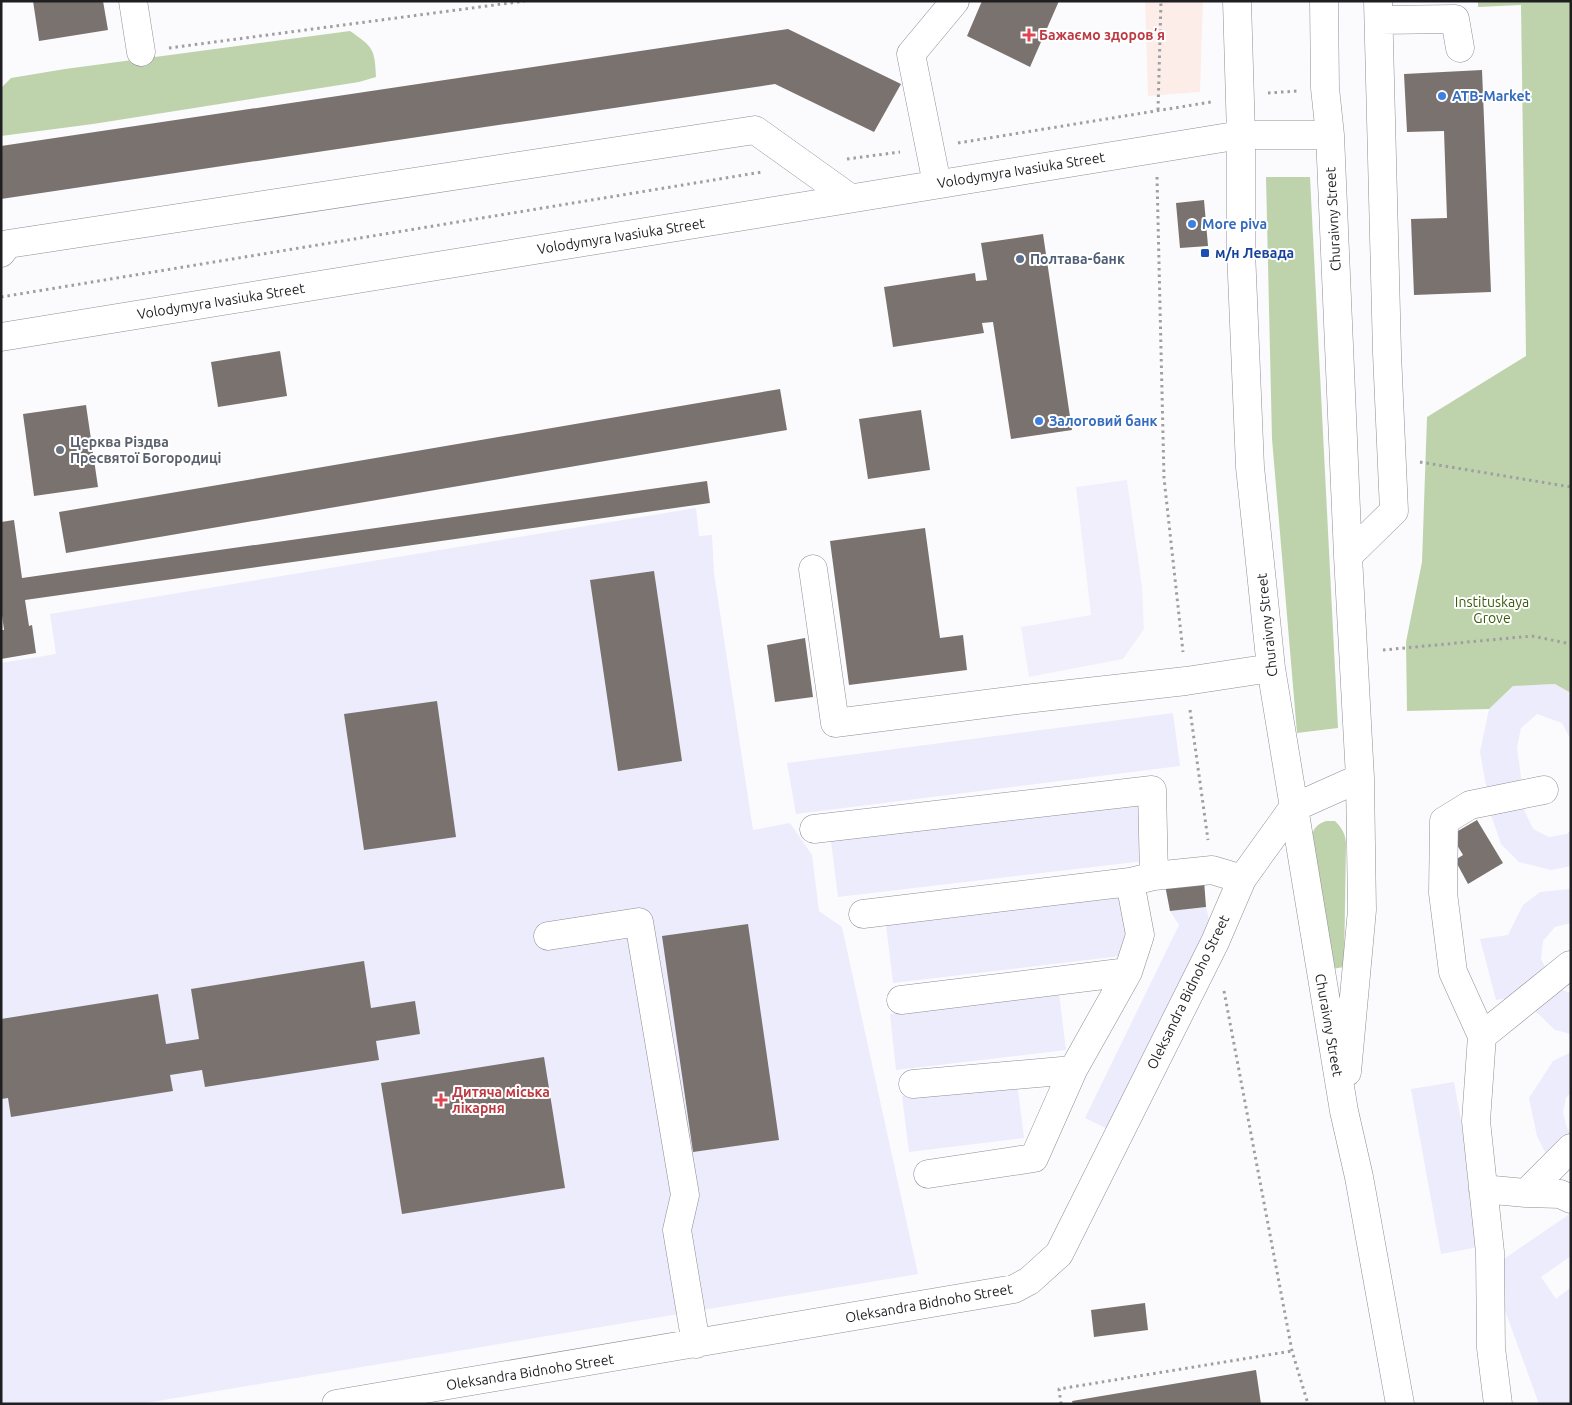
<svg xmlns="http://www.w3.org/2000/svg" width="1572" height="1405" font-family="Ubuntu,sans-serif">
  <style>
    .commercial { fill: #fdede9 }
    .built { fill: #ececfc }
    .education { fill: #f2effc }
    .green { fill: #bed3ac }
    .building { fill: #7a726f }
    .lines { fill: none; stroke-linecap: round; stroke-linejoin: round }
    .minor-casing { stroke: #8d8d95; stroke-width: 29 }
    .path { stroke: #9f9fa2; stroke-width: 3; stroke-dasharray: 2.5 4; stroke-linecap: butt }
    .minor { stroke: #fff; stroke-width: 28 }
    .health-dot { fill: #e0444e; stroke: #fff; stroke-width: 2 }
    .shop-dot { fill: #3f7fe0; stroke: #fff; stroke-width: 2 }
    .transit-dot { fill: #1a4fb4; stroke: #fff; stroke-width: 2 }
    .service-dot { fill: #5c6f8a; stroke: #fff; stroke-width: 2 }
    .worship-dot { fill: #6b7280; stroke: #fff; stroke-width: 2 }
    .labels { text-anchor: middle; stroke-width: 4; stroke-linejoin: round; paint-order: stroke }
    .health-label { font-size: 14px; font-weight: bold; fill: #be3a42; stroke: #fff; text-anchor: start }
    .shop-label { font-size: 14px; font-weight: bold; fill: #366cbe; stroke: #fff; text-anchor: start }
    .street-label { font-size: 14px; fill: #1f1f22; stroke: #fff }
    .transit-label { font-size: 14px; font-weight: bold; fill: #164399; stroke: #fff; text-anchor: start }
    .service-label { font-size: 14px; font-weight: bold; fill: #4e5e75; stroke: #fff; text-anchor: start }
    .worship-label { font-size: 14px; font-weight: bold; fill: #5b616d; stroke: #fff; text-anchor: start }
    .park-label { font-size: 14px; fill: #395b08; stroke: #fff }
  </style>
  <rect width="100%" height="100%" fill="#fbfbfe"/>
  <path class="commercial" d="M 1145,1 L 1203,1 L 1200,92 L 1148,96 Z"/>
  <path class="built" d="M 696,508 L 699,536 L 712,535 L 714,573 L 753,830 L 790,823 L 812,855 L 819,911 L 842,927 L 918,1274 L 140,1404 L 1,1404 L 1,663 L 56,654 L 50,614 Z
    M 1555,684 L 1571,693 L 1571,740 L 1562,723 L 1537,714 L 1521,728 L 1517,747 L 1522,785 L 1487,791 L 1480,752 L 1489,709 L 1513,686 Z
    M 1173,713 L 1180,766 L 796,814 L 787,763 Z
    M 1521,803 L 1533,829 L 1549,837 L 1567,834 L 1571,830 L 1571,866 L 1551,870 L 1519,862 L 1501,844 L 1489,809 Z
    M 1146,804 L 1153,860 L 838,897 L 831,841 Z
    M 1571,889 L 1571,923 L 1555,927 L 1543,941 L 1541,959 L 1548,972 L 1517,997 L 1496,1000 L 1480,939 L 1508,935 L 1523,905 L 1540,892 Z
    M 1122,897 L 1129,955 L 893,983 L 886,925 Z
    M 1206,907 L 1212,930 L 1112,1131 L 1085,1118 L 1179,925 L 1170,911 Z
    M 1555,987 L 1571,993 L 1571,1034 L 1555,1030 L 1530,1006 Z
    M 1059,993 L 1066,1050 L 896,1070 L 890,1014 Z
    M 1571,1052 L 1571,1092 L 1566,1098 L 1563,1112 L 1566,1125 L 1571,1137 L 1548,1158 L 1537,1136 L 1529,1098 L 1553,1061 Z
    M 1017,1081 L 1024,1138 L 909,1152 L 902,1096 Z
    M 1454,1082 L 1484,1246 L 1441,1254 L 1411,1089 Z
    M 1571,1213 L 1571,1256 L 1541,1277 L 1556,1299 L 1571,1287 L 1571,1404 L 1539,1404 L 1503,1305 L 1498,1263 Z"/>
  <path class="education" d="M 1127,480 L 1142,586 L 1144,629 L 1123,659 L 1029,677 L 1021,627 L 1091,615 L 1076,487 Z"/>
  <path class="green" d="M 1478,1 L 1571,1 L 1571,693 L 1555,684 L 1513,686 L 1489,709 L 1407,711 L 1406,642 L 1422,562 L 1427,417 L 1526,356 L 1521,5 L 1478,7 Z
    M 350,31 C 373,47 375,49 376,77 L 359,82 L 93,124 L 1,136 L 1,88 L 11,78 L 65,69 Z
    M 1266,177 L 1310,177 L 1338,728 L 1297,733 L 1272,439 Z
    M 1326,821 L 1335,821 C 1342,828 1345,833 1346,843 L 1344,967 L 1332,969 L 1311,837 C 1314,828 1317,824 1326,821 Z"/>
  <path class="building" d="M 33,1 L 103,1 L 108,30 L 39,41 Z
    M 982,1 L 1059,1 L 1030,67 L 967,36 Z
    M 788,29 L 901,84 L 874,132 L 775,84 L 1,199 L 1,146 Z
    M 1482,70 L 1491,292 L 1414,295 L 1411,219 L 1447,218 L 1444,131 L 1407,132 L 1404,74 Z
    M 1204,200 L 1208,246 L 1180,248 L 1176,203 Z
    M 1043,234 L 1072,430 L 1011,439 L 993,322 L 982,323 L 984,333 L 893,347 L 884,287 L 975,273 L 976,281 L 987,280 L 981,243 Z
    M 280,351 L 287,396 L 218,407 L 211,362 Z
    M 780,389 L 787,430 L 66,553 L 59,512 Z
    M 86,405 L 98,487 L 34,496 L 23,414 Z
    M 921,410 L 930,470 L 868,479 L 859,419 Z
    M 707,481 L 710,503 L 25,600 L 29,626 L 32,625 L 36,653 L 1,659 L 1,630 L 4,630 L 1,607 L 1,522 L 14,520 L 22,578 Z
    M 925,528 L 940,638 L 963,635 L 967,670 L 849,685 L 830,541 Z
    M 654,571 L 682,761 L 618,771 L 590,580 Z
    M 805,638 L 813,697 L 775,702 L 767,645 Z
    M 437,701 L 456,837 L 364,850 L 344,714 Z
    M 1477,820 L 1503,863 L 1468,884 L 1455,860 L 1463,855 L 1451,835 Z
    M 1204,880 L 1206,907 L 1170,911 L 1165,885 Z
    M 748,924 L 779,1140 L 693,1152 L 662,936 Z
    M 364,961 L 371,1008 L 415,1001 L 420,1034 L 376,1041 L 379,1060 L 205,1087 L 202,1070 L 170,1075 L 173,1091 L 11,1117 L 8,1098 L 1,1099 L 1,1019 L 158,994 L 166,1044 L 199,1039 L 191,989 Z
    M 544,1057 L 565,1188 L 402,1214 L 381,1083 Z
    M 1145,1303 L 1148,1330 L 1094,1337 L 1091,1310 Z
    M 1256,1370 L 1261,1404 L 1073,1404 L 1072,1401 Z"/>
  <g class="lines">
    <defs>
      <path id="minor" d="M 133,1 L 141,52
        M 1237,1 L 1241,135 L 1241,251 L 1250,467 L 1271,668 L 1344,1111 L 1359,1177 L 1400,1404
        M 1324,1 L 1325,88 L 1330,135 L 1348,556 L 1360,778 L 1362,910 L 1347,1072
        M 1379,20 L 1455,19 L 1460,48
        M 937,184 L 911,54 L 955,1
        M 1,253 L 8,244 L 755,130 L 850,198
        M 1,337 L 1241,135 L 1330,135
        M 1348,556 L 1394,511 L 1387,353 L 1378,1
        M 813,569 L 835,723 L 1025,699 L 1186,681 L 1271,668
        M 814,829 L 1152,790 L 1154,876
        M 863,914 L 1130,882 L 1154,876 L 1212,870 L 1242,879
        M 548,936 L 639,922 L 685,1195 L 677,1230 L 696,1344
        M 901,1000 L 1128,972
        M 1482,1036 L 1570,965
        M 913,1084 L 1073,1070
        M 928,1174 L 1034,1158 L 1073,1070 L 1128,972 L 1140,935 L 1130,882
        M 1483,1189 L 1526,1193 L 1560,1194 L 1571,1199
        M 1526,1193 L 1571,1148
        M 336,1404 L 1014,1289 L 1029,1281 L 1059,1254 L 1215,942 L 1242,879 L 1293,808 L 1360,778
        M 1498,1404 L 1491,1348 L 1490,1252 L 1476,1121 L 1482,1036 L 1453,972 L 1443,893 L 1444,821 L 1470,805 L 1544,790"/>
    </defs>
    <use href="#minor" class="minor-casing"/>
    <path class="path" d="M 169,48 L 525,1
      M 1268,93 L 1297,91
      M 1158,110 L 1161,1
      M 958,143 L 1211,102
      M 847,159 L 900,152
      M 1157,177 L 1164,478 L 1183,652
      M 1,297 L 762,172
      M 1420,462 L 1571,487
      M 1383,650 L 1532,636 L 1571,644
      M 1190,710 L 1208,840
      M 1224,991 L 1292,1351 L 1308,1404
      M 1061,1404 L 1059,1389 L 1292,1351"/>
    <use href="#minor" class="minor"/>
  </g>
  <g class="health-dot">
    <path d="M1026.5 27.5h5v5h5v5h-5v5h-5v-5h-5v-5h5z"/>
    <path d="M438.5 1092.5h5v5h5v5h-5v5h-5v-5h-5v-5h5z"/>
  </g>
  <g class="shop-dot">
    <circle cx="1442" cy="96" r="5"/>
    <circle cx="1192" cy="224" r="5"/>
    <circle cx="1039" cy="421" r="5"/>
  </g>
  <rect class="transit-dot" x="1200" y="248" width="10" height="10" rx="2.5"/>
  <circle class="service-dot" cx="1020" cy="259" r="5"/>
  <circle class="worship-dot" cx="60" cy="450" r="5"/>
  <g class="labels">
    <g class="health-label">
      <text x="1039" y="40">Бажаємо здоровʼя</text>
      <text x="452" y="1097">Дитяча міська<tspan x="452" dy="16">лікарня</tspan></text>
    </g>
    <g class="shop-label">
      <text x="1452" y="101">ATB-Market</text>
      <text x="1202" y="229">More piva</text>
      <text x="1049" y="426">Залоговий банк</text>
    </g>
    <g class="street-label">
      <text transform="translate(1021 170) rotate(-9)" y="5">Volodymyra Ivasiuka Street</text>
      <text transform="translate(1333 219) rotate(-93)" y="5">Churaivny Street</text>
      <text transform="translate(621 236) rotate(-9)" y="5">Volodymyra Ivasiuka Street</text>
      <text transform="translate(221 301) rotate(-9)" y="5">Volodymyra Ivasiuka Street</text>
      <text transform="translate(1267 625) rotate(-96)" y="5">Churaivny Street</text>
      <text transform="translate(1188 992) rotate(-64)" y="5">Oleksandra Bidnoho Street</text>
      <text transform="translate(1329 1025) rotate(80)" y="5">Churaivny Street</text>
      <text transform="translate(929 1303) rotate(-10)" y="5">Oleksandra Bidnoho Street</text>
      <text transform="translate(530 1372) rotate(-9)" y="5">Oleksandra Bidnoho Street</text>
    </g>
    <g class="transit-label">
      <text x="1215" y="258">м/н Левада</text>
    </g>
    <g class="service-label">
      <text x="1030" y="264">Полтава-банк</text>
    </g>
    <g class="worship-label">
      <text x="70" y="447">Церква Різдва<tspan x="70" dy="16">Пресвятої Богородиці</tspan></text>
    </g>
    <g class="park-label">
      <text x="1492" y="607">Іnstituskaya<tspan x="1492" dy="16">Grove</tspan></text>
    </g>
  </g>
  <rect width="1572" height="1405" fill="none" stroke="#1f1f22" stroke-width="5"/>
</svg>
